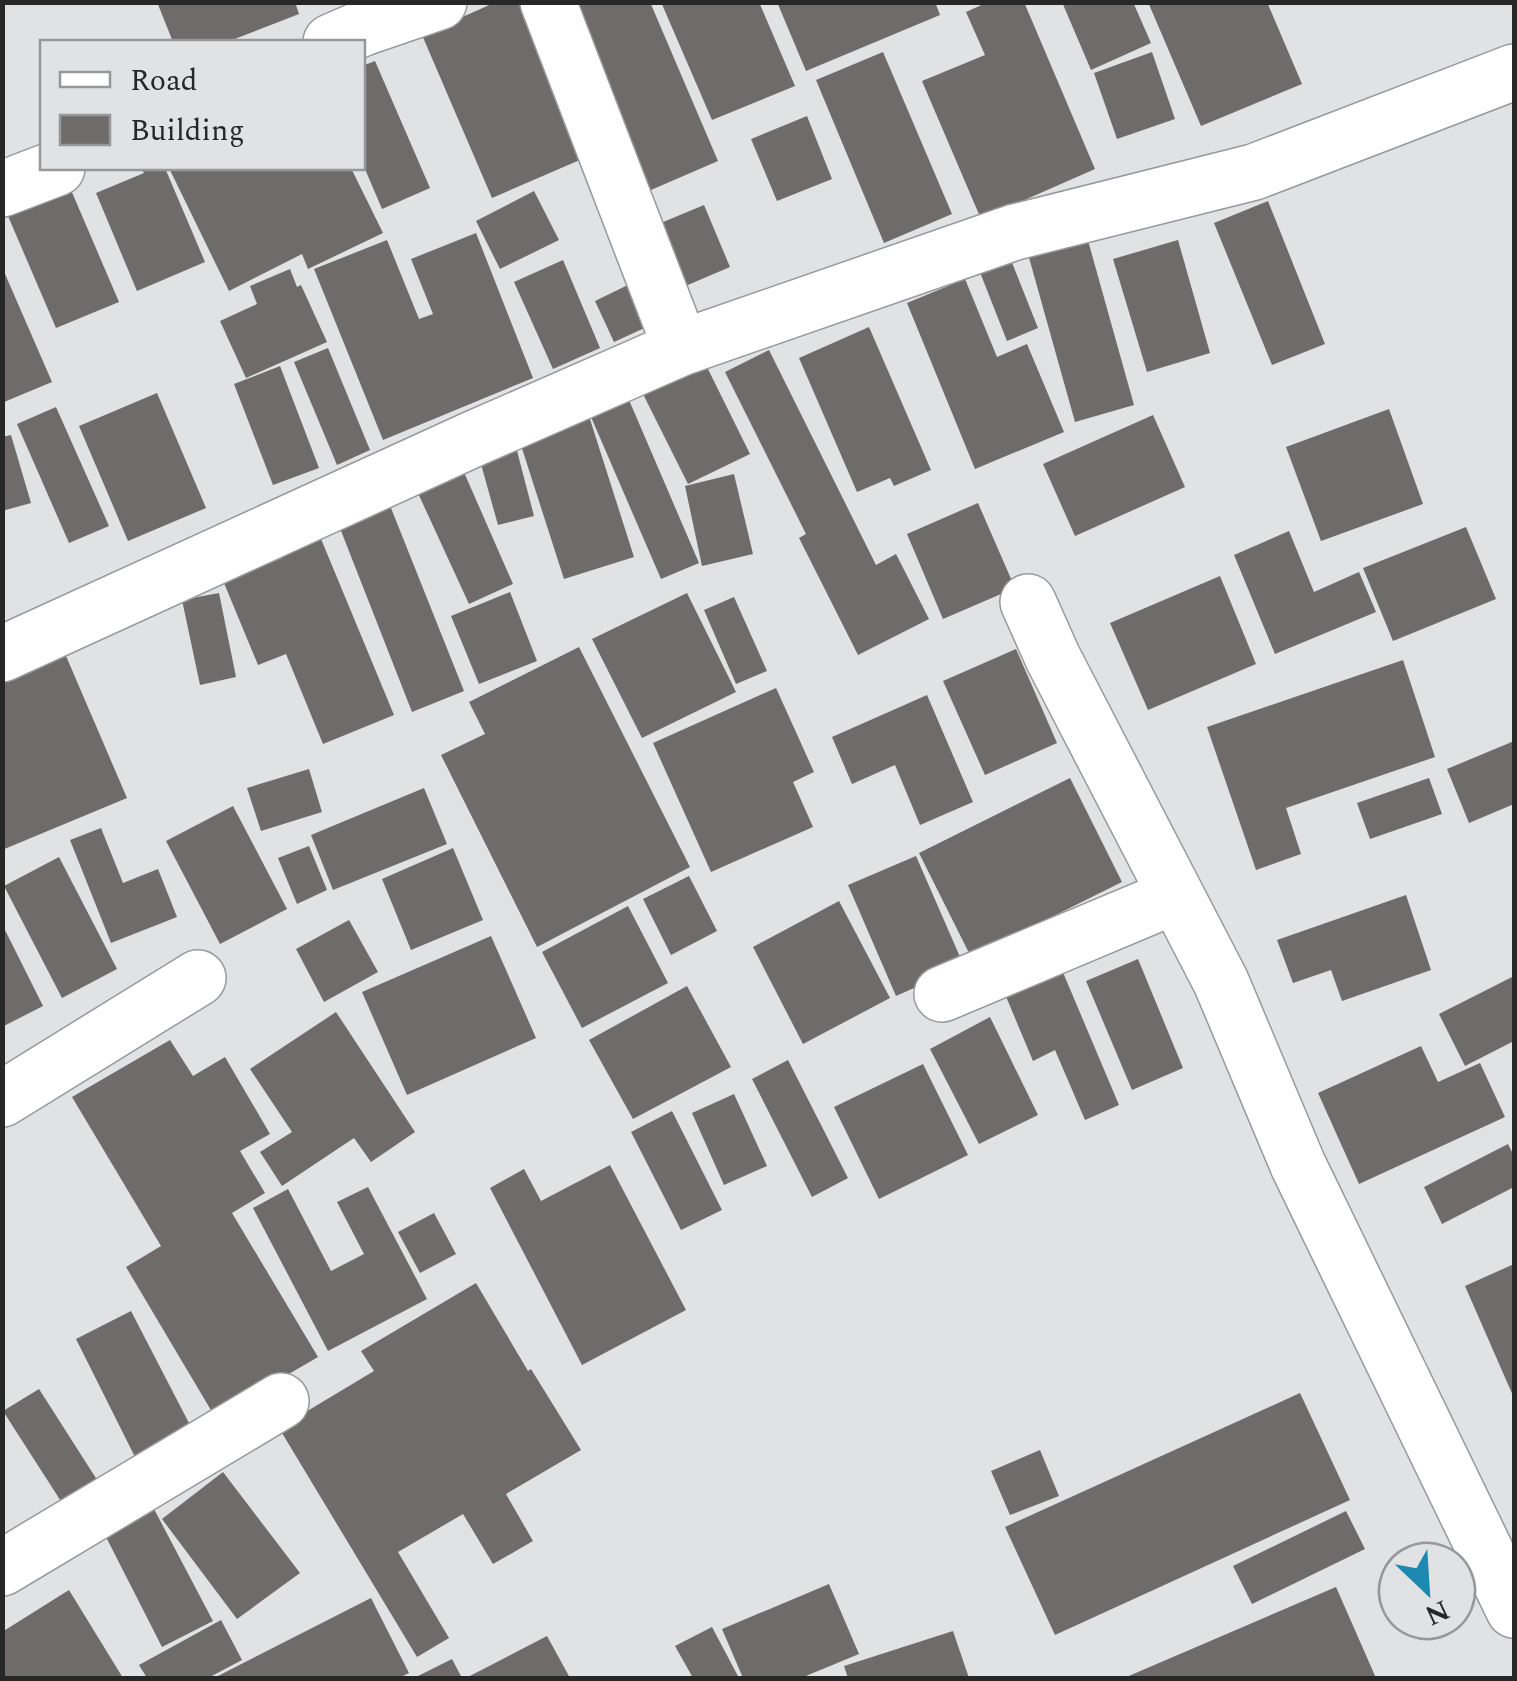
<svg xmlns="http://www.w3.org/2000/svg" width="1517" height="1681" font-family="Spectral,serif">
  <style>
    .building { fill: #6e6b6a }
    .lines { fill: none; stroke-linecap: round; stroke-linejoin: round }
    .minor-casing { stroke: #98999c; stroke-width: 58 }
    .minor { stroke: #fff; stroke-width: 55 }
  </style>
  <rect width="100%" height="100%" fill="#e0e2e4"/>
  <path class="building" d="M 157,2 L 295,2 L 299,14 L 227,42 L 173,42 Z
    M 496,2 L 523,2 L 589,156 L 492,198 L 422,35 Z
    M 572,2 L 650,2 L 718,161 L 644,193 Z
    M 661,2 L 759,2 L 795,86 L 712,120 Z
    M 777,2 L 935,2 L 940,15 L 806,71 Z
    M 988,2 L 1024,2 L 1095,169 L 981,219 L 922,81 L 985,55 L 966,12 Z
    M 1062,2 L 1133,2 L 1151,43 L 1091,70 Z
    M 1148,2 L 1267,2 L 1302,84 L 1201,126 Z
    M 883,52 L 952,214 L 884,243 L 816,80 Z
    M 1152,52 L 1175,119 L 1117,139 L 1094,73 Z
    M 375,61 L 430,188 L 382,209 L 362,162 L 362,66 Z
    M 807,116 L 832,179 L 777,201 L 751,139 Z
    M 141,168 L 165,168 L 205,262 L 137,291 L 96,193 L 144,173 Z
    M 169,168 L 351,168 L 383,233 L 308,269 L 302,254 L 229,291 Z
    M 68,183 L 119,302 L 56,328 L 5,209 Z
    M 534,191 L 559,240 L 500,269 L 476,221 Z
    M 1268,201 L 1325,344 L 1272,365 L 1214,223 Z
    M 704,205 L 730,267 L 683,287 L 656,225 Z
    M 476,233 L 533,378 L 383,440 L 314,269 L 387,240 L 419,319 L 433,314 L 411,259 Z
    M 1087,237 L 1134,405 L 1075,422 L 1028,254 Z
    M 1178,240 L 1210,353 L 1147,372 L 1113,259 Z
    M 1005,245 L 1038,328 L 1007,341 L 974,257 Z
    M 563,260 L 600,348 L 553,369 L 514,282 Z
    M 2,267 L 52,382 L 4,402 L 2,398 Z
    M 290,269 L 297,287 L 301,285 L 327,342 L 246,378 L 220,321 L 257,304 L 250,286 Z
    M 965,279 L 997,357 L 1027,344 L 1064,432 L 975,469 L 907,303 Z
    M 632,283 L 651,325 L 614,342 L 595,301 Z
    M 869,327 L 931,470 L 894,486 L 890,478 L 857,492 L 799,358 Z
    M 328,348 L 370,450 L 337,465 L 294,362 Z
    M 769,350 L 876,565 L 896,554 L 929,619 L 858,655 L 799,538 L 806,534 L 725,372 Z
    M 703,359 L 750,454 L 688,484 L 641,390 Z
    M 280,366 L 319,468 L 273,485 L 234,384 Z
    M 157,393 L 206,508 L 128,541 L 79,426 Z
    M 626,393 L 699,563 L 661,579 L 588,410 Z
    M 56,407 L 109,526 L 69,543 L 17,424 Z
    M 1389,409 L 1423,504 L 1321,541 L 1286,447 Z
    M 588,413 L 634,557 L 564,579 L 518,436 Z
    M 1153,415 L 1185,487 L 1075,536 L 1043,464 Z
    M 11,435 L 31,503 L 2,511 L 2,437 Z
    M 516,447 L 534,516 L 498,525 L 479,457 Z
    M 463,470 L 513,584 L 469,604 L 417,491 Z
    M 734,474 L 753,554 L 702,566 L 685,486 Z
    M 387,498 L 464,691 L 412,712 L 336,518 Z
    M 978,503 L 1015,588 L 943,619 L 907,534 Z
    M 314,522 L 394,715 L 323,744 L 286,654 L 258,665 L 224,583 L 282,558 L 273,539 Z
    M 1466,527 L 1496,599 L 1393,641 L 1363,568 Z
    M 1289,531 L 1314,592 L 1359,572 L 1376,612 L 1275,654 L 1234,555 Z
    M 1220,576 L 1256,664 L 1148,710 L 1110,623 Z
    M 510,592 L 537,661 L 479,684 L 451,616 Z
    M 219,593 L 236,677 L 200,685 L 182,600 Z
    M 687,593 L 736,692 L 642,738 L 592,639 Z
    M 734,597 L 767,671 L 736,684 L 704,610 Z
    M 60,642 L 127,798 L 2,850 L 2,666 Z
    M 579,647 L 690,867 L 537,947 L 441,755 L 485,734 L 469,702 Z
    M 1016,649 L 1057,743 L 985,775 L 943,681 Z
    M 1403,660 L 1435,757 L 1286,808 L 1301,854 L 1256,870 L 1207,727 Z
    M 776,688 L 814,772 L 793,782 L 813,827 L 711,872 L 653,743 Z
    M 927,695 L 973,802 L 920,825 L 895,765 L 852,784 L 832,737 Z
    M 1514,741 L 1514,804 L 1469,823 L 1447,769 Z
    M 309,769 L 322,812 L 261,831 L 247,788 Z
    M 1070,778 L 1122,882 L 971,957 L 919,853 Z
    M 1429,778 L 1442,814 L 1370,839 L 1357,803 Z
    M 424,788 L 447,844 L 333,890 L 311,835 Z
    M 233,806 L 287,909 L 220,944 L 166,841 Z
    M 101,828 L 123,883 L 158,869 L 177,917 L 111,943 L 70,840 Z
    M 309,846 L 327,890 L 297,904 L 278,858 Z
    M 453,848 L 483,920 L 411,950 L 382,879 Z
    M 916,856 L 964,966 L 896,996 L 848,885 Z
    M 59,857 L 117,969 L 62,998 L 4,886 Z
    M 689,876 L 717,931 L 671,955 L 643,899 Z
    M 1406,895 L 1431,970 L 1342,1001 L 1331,970 L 1293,983 L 1277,940 Z
    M 839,901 L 890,998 L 803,1044 L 753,947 Z
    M 628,906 L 668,983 L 582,1028 L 542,952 Z
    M 349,920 L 378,972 L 324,1002 L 296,949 Z
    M 2,924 L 43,1006 L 2,1027 Z
    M 491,936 L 536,1038 L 407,1095 L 362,992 Z
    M 1138,959 L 1183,1068 L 1132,1090 L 1086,981 Z
    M 1059,963 L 1119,1105 L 1085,1120 L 1055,1050 L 1033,1061 L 1002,987 Z
    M 1514,976 L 1514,1041 L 1465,1066 L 1439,1014 Z
    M 687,986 L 731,1067 L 633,1119 L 589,1040 Z
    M 336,1012 L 415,1132 L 371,1162 L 354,1138 L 282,1186 L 260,1152 L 292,1132 L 250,1069 Z
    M 990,1017 L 1038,1115 L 979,1144 L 930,1049 Z
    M 170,1040 L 193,1076 L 225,1057 L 270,1134 L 240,1151 L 265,1193 L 232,1213 L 318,1357 L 215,1417 L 126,1267 L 161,1246 L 72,1097 Z
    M 1421,1046 L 1438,1082 L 1480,1063 L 1505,1117 L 1359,1184 L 1318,1093 Z
    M 788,1060 L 848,1178 L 812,1197 L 752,1079 Z
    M 923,1064 L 968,1155 L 879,1199 L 834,1107 Z
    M 734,1094 L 767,1166 L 724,1185 L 692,1113 Z
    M 672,1111 L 722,1210 L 681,1230 L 631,1132 Z
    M 1508,1144 L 1514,1156 L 1514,1187 L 1442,1224 L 1424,1187 Z
    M 610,1165 L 686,1310 L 582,1365 L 490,1188 L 524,1169 L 541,1201 Z
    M 368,1187 L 427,1299 L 328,1351 L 253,1208 L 288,1189 L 331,1271 L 364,1254 L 337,1202 Z
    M 434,1213 L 456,1254 L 420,1273 L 398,1232 Z
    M 1514,1264 L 1514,1398 L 1465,1286 Z
    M 476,1283 L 528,1371 L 531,1369 L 581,1450 L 506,1494 L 533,1541 L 493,1564 L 463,1514 L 398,1552 L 449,1638 L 417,1657 L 279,1428 L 374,1371 L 361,1351 Z
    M 131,1311 L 191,1427 L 135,1457 L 76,1339 Z
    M 39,1389 L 108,1497 L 73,1520 L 3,1411 Z
    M 1300,1393 L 1350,1500 L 1055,1635 L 1005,1527 Z
    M 1040,1450 L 1059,1496 L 1010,1515 L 991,1471 Z
    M 223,1472 L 300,1573 L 237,1619 L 162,1519 Z
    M 154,1509 L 213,1621 L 162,1647 L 105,1535 Z
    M 1346,1511 L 1365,1549 L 1252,1604 L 1233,1566 Z
    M 829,1584 L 859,1654 L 801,1678 L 743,1678 L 722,1629 Z
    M 1336,1587 L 1376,1678 L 1124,1678 Z
    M 69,1590 L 123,1678 L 2,1678 L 2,1632 Z
    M 371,1598 L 409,1673 L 399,1678 L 214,1678 Z
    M 221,1620 L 242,1660 L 208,1678 L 147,1678 L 139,1665 Z
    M 712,1627 L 739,1678 L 693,1678 L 675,1646 Z
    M 953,1631 L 969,1678 L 848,1678 L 844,1666 Z
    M 547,1636 L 570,1678 L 466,1678 Z
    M 452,1659 L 462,1678 L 414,1678 Z"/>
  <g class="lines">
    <defs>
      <path id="minor" d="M 548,2 L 681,348
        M 331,42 L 363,28 L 439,2
        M 2,189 L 57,168
        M 1028,602 L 1053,658 L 1221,982 L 1298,1165 L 1514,1610
        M 2,654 L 473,439 L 681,348 L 1015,232 L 1254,172 L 1514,72
        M 942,994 L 1175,896
        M 2,1099 L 198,978
        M 2,1568 L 281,1401"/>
    </defs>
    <use href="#minor" class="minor-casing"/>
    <use href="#minor" class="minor"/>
  </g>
  <rect width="1517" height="1681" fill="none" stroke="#272728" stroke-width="10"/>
  <rect x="40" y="40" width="325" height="130" fill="#e0e2e4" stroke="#969799" stroke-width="2.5"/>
  <rect x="60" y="72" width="50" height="15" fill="#ffffff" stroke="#969799" stroke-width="2.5"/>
  <text x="130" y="90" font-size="30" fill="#272728">Road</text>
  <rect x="60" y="115" width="50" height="30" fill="#6e6b6a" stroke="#969799" stroke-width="2.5"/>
  <text x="130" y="140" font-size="30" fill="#272728">Building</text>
  <g transform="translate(1427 1591) rotate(155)"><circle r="48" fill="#e0e2e4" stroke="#969799" stroke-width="2.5"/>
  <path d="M0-8L18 38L0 25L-18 38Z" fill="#1d89b0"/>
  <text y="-15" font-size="28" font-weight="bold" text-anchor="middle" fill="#272728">N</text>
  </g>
</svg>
